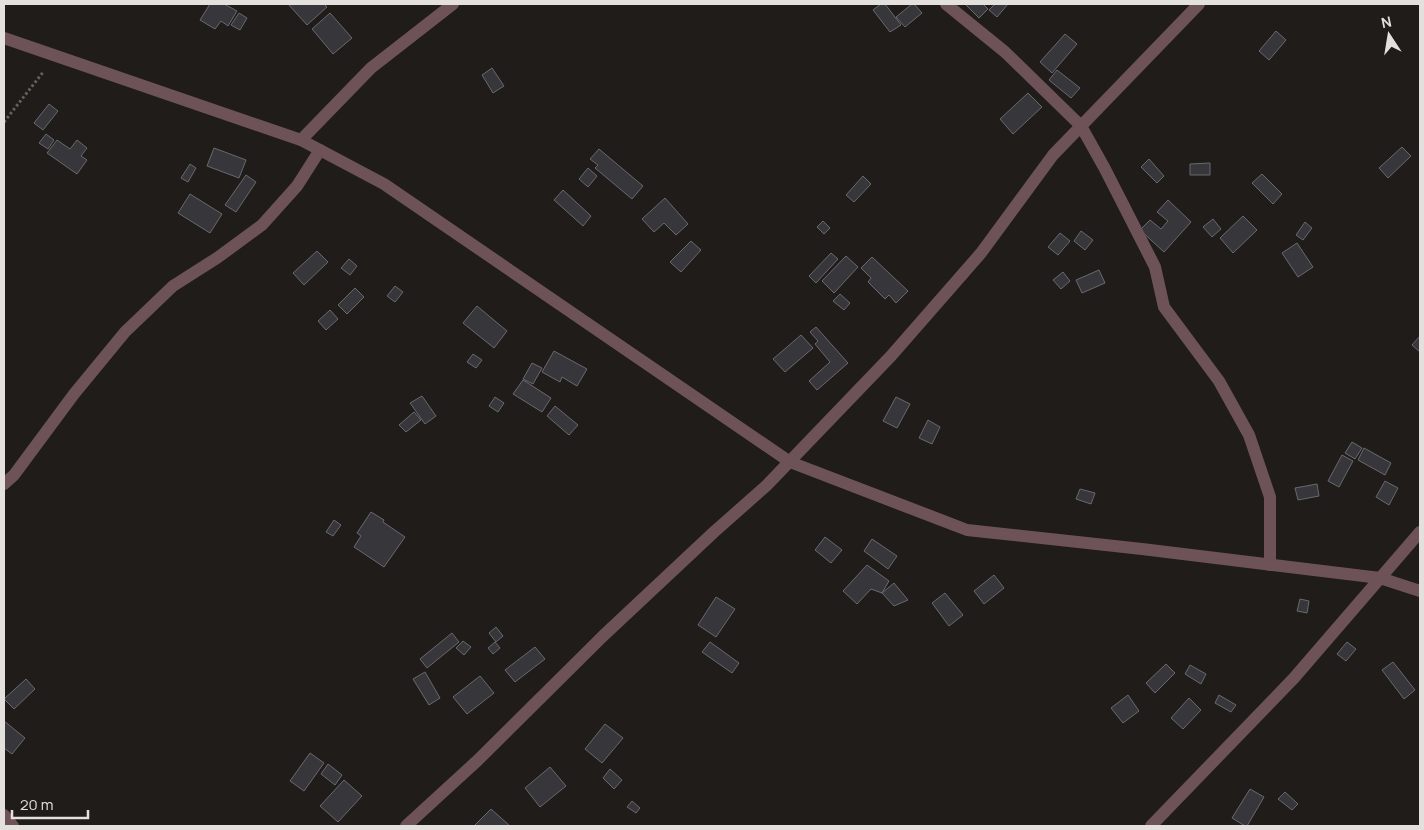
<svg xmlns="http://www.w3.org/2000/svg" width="1424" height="830" font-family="Manrope,sans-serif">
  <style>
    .building { fill: #37363b; stroke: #6a696f }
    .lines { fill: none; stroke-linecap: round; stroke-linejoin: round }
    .path { stroke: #64615e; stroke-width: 3; stroke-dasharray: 2.5 2.5; stroke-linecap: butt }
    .minor { stroke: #6d5358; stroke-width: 12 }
    .tertiary { stroke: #6d5358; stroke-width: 12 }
  </style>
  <rect width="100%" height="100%" fill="#201c19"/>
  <path class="building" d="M 210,4 L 224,4 L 237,11 L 228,26 L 221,21 L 215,29 L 200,20 Z
    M 288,4 L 324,4 L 327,7 L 307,25 Z
    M 881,4 L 885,4 L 901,25 L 890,32 L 873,10 Z
    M 912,4 L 914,4 L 922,13 L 905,27 L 896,17 Z
    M 965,4 L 983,4 L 988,9 L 979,18 Z
    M 995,4 L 1008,4 L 997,17 L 989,10 Z
    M 239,13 L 247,18 L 240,30 L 231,25 Z
    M 330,13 L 352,38 L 333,54 L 312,29 Z
    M 1276,31 L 1286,40 L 1269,60 L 1259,51 Z
    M 1065,34 L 1077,44 L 1052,73 L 1040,62 Z
    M 492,68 L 504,86 L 493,93 L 482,75 Z
    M 1057,70 L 1080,88 L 1071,98 L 1049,80 Z
    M 1028,93 L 1042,107 L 1013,134 L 1000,119 Z
    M 49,104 L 58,111 L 43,130 L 34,123 Z
    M 46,134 L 54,140 L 48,149 L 39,143 Z
    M 57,140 L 70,149 L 77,140 L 87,148 L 81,156 L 87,160 L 77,174 L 47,153 Z
    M 1402,147 L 1411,156 L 1388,178 L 1379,168 Z
    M 214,148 L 246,160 L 239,178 L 207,166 Z
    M 599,149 L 643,186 L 632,199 L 595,168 L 598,165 L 590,159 Z
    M 1149,159 L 1164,176 L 1157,183 L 1141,167 Z
    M 1210,163 L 1210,175 L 1190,175 L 1190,164 Z
    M 190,164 L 196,168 L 188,182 L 181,178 Z
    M 588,168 L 597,176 L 588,187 L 579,179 Z
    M 1262,174 L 1282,194 L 1273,204 L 1252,183 Z
    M 246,175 L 256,182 L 236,212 L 225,205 Z
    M 863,176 L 871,184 L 854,202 L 846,195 Z
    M 563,190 L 591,216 L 583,226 L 554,200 Z
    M 190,194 L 222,214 L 210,233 L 178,213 Z
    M 665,198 L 688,224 L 676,235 L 664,223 L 654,232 L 642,219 Z
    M 1168,200 L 1191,222 L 1164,252 L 1140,230 L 1150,220 L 1161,229 L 1168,221 L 1157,212 Z
    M 1243,216 L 1257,230 L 1233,253 L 1220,238 Z
    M 1213,219 L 1221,229 L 1212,237 L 1203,227 Z
    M 823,221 L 830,228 L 824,234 L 817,227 Z
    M 1305,222 L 1312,228 L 1303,240 L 1296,235 Z
    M 1081,231 L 1093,240 L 1085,250 L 1074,241 Z
    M 1060,233 L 1070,241 L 1058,255 L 1048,247 Z
    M 691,241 L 701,250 L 681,272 L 670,262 Z
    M 1297,243 L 1313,267 L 1298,277 L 1282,253 Z
    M 317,251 L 328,262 L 304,285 L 293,273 Z
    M 831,253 L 838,259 L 816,283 L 809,276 Z
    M 846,256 L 858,267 L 834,293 L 822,281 Z
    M 872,257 L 908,291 L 896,303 L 889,295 L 885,299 L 868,282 L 871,278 L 861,268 Z
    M 349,259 L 357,266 L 350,275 L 341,268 Z
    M 1099,270 L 1105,283 L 1082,293 L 1076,280 Z
    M 1063,272 L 1070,281 L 1061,289 L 1053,280 Z
    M 395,286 L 403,292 L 395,302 L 387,296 Z
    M 355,288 L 364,297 L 347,314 L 338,305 Z
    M 840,294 L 850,303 L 844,310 L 833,301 Z
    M 477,306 L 507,331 L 494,348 L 463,323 Z
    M 330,310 L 338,319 L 326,330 L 318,321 Z
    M 816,327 L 848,363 L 817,390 L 809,381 L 830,362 L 815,344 L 818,341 L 810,332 Z
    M 801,335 L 813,348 L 785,372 L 773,359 Z
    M 1420,336 L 1420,352 L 1412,345 Z
    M 554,351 L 587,369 L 577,386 L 562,377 L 560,382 L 542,372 Z
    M 473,354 L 482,360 L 476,368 L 467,362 Z
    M 532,363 L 542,368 L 533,384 L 523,379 Z
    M 523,380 L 551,398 L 542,412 L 513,394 Z
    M 422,396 L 436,416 L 425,424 L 410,403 Z
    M 495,397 L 504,403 L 498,412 L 489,406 Z
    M 896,397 L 910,404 L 897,428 L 883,421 Z
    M 555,406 L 578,425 L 569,435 L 547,416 Z
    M 414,412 L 421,420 L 406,432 L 399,425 Z
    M 928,420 L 940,427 L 932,444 L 919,438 Z
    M 1352,442 L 1362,448 L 1355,459 L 1345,453 Z
    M 1364,448 L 1391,463 L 1385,475 L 1358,460 Z
    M 1342,455 L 1353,461 L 1339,487 L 1328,481 Z
    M 1385,481 L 1398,488 L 1389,505 L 1376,497 Z
    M 1317,484 L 1319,496 L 1298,500 L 1295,488 Z
    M 1080,489 L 1095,493 L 1091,504 L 1076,499 Z
    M 371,512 L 384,520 L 383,522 L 405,537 L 384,567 L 354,547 L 361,536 L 357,533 Z
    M 334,520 L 341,525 L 333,536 L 326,532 Z
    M 825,537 L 842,550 L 831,563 L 815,550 Z
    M 872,539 L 897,556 L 888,569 L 864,551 Z
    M 867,565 L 889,581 L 882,593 L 871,589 L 857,604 L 843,591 Z
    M 994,575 L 1004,588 L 984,604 L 974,591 Z
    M 894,583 L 908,600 L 894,606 L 882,593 Z
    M 945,593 L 963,615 L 949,626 L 932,603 Z
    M 716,597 L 735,609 L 716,637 L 698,625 Z
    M 1300,599 L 1309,601 L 1307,613 L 1297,611 Z
    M 496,627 L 503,636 L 496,642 L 489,633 Z
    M 452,633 L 459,642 L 427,668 L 420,659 Z
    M 463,641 L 471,647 L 464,655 L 456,648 Z
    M 495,642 L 500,648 L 493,654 L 488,648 Z
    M 710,642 L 739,663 L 732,673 L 702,652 Z
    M 1347,642 L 1356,649 L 1346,661 L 1337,654 Z
    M 535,647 L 545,659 L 515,682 L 505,670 Z
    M 1393,662 L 1415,690 L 1404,699 L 1382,670 Z
    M 1166,664 L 1175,673 L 1155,693 L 1146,683 Z
    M 1190,665 L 1206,674 L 1201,684 L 1185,674 Z
    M 425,672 L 440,698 L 429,705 L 413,679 Z
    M 480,676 L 494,693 L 467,714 L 453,697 Z
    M 26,679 L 35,689 L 14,709 L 4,699 Z
    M 1128,695 L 1139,711 L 1123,723 L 1111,708 Z
    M 1219,695 L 1236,705 L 1231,712 L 1215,703 Z
    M 1189,698 L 1201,710 L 1183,729 L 1171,718 Z
    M 4,721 L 25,738 L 12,754 L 4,748 Z
    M 605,724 L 623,738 L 602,763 L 585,749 Z
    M 310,753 L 324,763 L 304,791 L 290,781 Z
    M 328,764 L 342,775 L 335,785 L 321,774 Z
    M 550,767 L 566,786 L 540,807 L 525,788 Z
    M 610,769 L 622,780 L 614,789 L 603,778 Z
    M 344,780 L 362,796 L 338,822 L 320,806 Z
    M 1250,789 L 1264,797 L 1247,826 L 1245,826 L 1232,818 Z
    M 1285,792 L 1298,804 L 1292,810 L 1278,799 Z
    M 632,801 L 640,808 L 636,813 L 627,807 Z
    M 491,809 L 510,826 L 474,826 Z"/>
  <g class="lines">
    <path class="path" d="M 4,122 L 44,71"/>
    <path class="minor" d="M 946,4 L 1005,52 L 1081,126 L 1105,169 L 1155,267 L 1164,307 L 1219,381 L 1249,435 L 1270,497 L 1270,565
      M 301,140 L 371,68 L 453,4
      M 4,484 L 14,475 L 74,394 L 125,332 L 173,286 L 217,258 L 262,225 L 297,186 L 320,150
      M 4,815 L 13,826
      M 406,826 L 478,760 L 603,636 L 714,532 L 766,486 L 891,356 L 981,253 L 1053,155 L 1199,4
      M 1151,826 L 1294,678 L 1420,532"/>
    <path class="tertiary" d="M 4,38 L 301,140 L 384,184 L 790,462 L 967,530 L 1142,549 L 1380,578 L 1420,591"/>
  </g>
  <rect width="1424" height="830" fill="none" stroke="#e3e0de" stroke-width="10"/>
  <g transform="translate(1389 35) rotate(348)" stroke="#201c19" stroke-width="4" paint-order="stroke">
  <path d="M0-4L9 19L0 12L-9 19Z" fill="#e3e0de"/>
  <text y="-8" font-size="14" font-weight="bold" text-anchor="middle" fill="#e3e0de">N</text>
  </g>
  <path d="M12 810v8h76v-8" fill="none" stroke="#e3e0de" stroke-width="2.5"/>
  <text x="20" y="810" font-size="15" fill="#e3e0de" stroke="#201c19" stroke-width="4" paint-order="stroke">20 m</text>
</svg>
